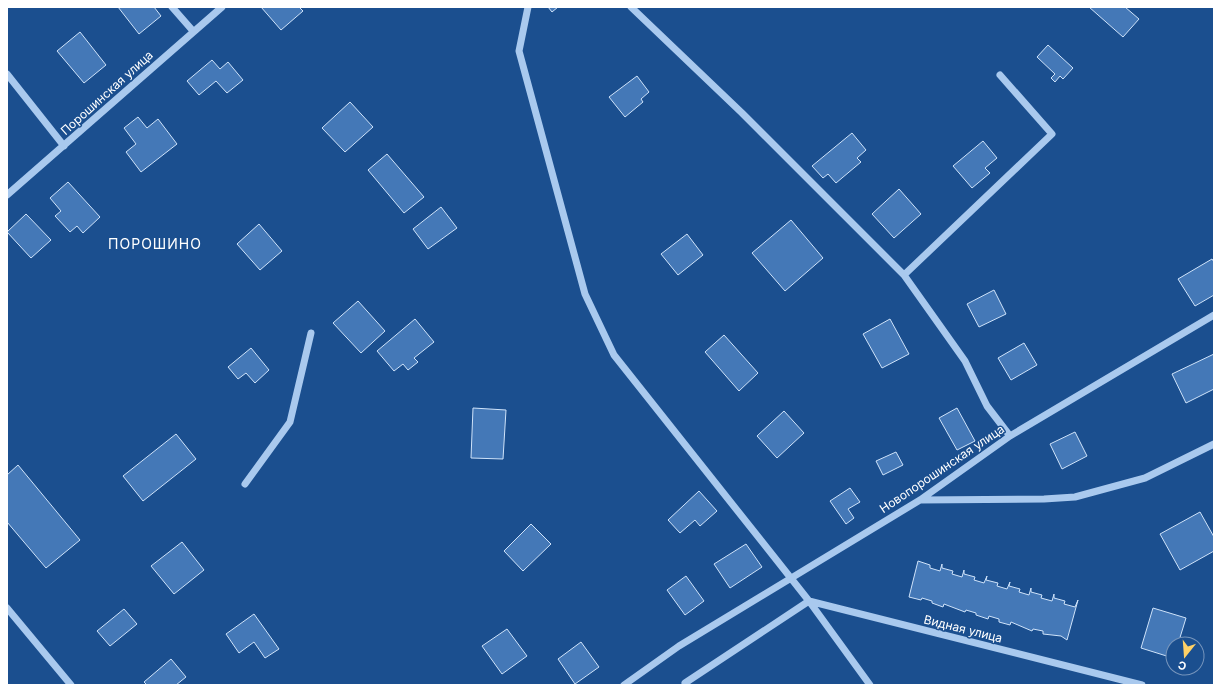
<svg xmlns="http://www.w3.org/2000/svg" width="1221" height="692" font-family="Inter,sans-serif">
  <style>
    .building { fill: #4478b7; stroke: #cfe3fa }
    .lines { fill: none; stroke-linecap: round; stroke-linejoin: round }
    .minor { stroke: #a9c9ee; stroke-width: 7 }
    .labels { text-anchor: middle; stroke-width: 3; stroke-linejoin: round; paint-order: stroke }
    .street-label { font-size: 12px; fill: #fff; stroke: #1b4f8f }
    .quarter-label { font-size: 14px; letter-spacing: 1px; fill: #fff; stroke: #1b4f8f }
  </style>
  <rect width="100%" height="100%" fill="#1b4f8f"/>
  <path class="building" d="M 118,7 L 154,7 L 161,16 L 139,34 Z
    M 261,7 L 299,7 L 303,11 L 281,30 Z
    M 548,7 L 558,7 L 552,12 Z
    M 1089,7 L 1125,7 L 1139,19 L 1123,37 Z
    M 80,32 L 106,65 L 84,83 L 57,51 Z
    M 1048,45 L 1073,68 L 1063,79 L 1060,76 L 1055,82 L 1051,78 L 1055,74 L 1037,57 Z
    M 212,60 L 220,69 L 228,62 L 243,80 L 227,93 L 216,81 L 199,95 L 187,81 Z
    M 637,76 L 649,92 L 641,99 L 643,102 L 625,117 L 609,97 Z
    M 350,102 L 373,127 L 345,152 L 322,128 Z
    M 138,117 L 147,128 L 158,119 L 177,144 L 141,172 L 126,152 L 136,144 L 124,128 Z
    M 852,133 L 866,150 L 857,158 L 861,162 L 836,183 L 828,174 L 823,178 L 812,166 Z
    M 983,141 L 997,158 L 985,168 L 990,173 L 972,188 L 953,166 Z
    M 387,154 L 424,197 L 404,213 L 368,170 Z
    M 68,182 L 100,217 L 83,233 L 77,226 L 70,232 L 55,216 L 61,211 L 50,198 Z
    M 899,189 L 921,214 L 894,238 L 872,214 Z
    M 441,207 L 457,228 L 428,249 L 413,229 Z
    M 26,214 L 51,240 L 31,258 L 7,232 Z
    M 791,220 L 823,258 L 785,291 L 752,253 Z
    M 259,224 L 282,251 L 260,270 L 237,244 Z
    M 687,234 L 703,255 L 678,275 L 661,254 Z
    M 1212,259 L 1214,262 L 1214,295 L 1195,306 L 1178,279 Z
    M 994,290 L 1006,314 L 979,327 L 967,304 Z
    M 358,301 L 385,331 L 361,353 L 333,323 Z
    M 415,319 L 434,342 L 414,358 L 418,362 L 408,370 L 403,364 L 394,371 L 377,351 Z
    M 890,319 L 909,354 L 882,368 L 863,334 Z
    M 724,335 L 758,373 L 739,391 L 705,352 Z
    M 1024,343 L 1037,365 L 1011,380 L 998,358 Z
    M 251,348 L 269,370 L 255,383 L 246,373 L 238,379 L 228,367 Z
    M 1214,354 L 1214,389 L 1186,403 L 1172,374 Z
    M 473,408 L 506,410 L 503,459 L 471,458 Z
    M 957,408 L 975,441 L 957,450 L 939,418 Z
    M 784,411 L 804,433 L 777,458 L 757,436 Z
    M 1075,432 L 1087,456 L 1062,469 L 1050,444 Z
    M 176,434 L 196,459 L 143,501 L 123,476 Z
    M 896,452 L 903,465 L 883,475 L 876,461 Z
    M 18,465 L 80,540 L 46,568 L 7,522 L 7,475 Z
    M 850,488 L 860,502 L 848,509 L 854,518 L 846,524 L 830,501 Z
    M 699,491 L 717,511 L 700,526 L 695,520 L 680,533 L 668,520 Z
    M 1200,512 L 1214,537 L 1214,551 L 1180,570 L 1160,534 Z
    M 531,524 L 551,544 L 523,571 L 504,551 Z
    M 182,542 L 204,570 L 174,594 L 151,566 Z
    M 746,544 L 762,567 L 730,588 L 714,564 Z
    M 918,561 L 930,565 L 930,568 L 940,571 L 942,564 L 942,568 L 953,571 L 952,574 L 962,577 L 964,570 L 964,574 L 975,577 L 974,580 L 984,583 L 987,576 L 986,580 L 998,583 L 997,586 L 1007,589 L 1010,582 L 1009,586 L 1020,589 L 1019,592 L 1029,595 L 1031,588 L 1031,592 L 1042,595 L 1041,598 L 1052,601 L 1054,594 L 1054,598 L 1065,601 L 1064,604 L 1075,607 L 1078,600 L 1067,640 L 1061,636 L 1043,634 L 1043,631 L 1033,629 L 1032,631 L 1011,622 L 1010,625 L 999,622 L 999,619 L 989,616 L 988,619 L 976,615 L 976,613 L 966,610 L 965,612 L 944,604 L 943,607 L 932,603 L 932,601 L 922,598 L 921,600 L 909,597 Z
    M 686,576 L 704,601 L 685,615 L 667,590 Z
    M 1153,608 L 1186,618 L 1178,644 L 1173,644 L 1173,658 L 1141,648 Z
    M 124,609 L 137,624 L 110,646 L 97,631 Z
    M 254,614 L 279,649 L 265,658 L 254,642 L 239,653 L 226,634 Z
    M 507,629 L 527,656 L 502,674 L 482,646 Z
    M 581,642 L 599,667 L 575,684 L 558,659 Z
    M 171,659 L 186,677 L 176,685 L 147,685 L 144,682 Z"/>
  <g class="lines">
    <path class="minor" d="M 172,7 L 193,31
      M 528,7 L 519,51 L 585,294 L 614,355 L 809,601 L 1142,685
      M 631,7 L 742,113 L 904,275 L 965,361 L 987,406 L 1010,436
      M 7,74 L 64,146
      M 7,195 L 222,7
      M 904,275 L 1052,134 L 1000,75
      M 245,484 L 290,422 L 311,333
      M 920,500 L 1044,499 L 1075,497 L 1145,478 L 1214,444
      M 7,608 L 71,685
      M 624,685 L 679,646 L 920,500 L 1010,436 L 1214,315
      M 687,685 L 685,683 L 809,601 L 870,685"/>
  </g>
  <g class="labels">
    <g class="street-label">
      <text transform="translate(107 93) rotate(-42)" y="4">Порошинская улица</text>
      <text transform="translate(942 469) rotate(-34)" y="4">Новопорошинская улица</text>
      <text transform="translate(963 629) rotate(14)" y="4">Видная улица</text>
    </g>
    <g class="quarter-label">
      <text x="155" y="249">ПОРОШИНО</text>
    </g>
  </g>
  <rect width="1221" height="692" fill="none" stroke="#ffffff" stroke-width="16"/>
  <g transform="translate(1185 656) rotate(197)"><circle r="19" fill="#1b4f8f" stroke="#7695bc"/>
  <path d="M0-3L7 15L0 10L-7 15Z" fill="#ffd166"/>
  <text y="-6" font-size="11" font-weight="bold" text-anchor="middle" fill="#ffffff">С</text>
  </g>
</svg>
